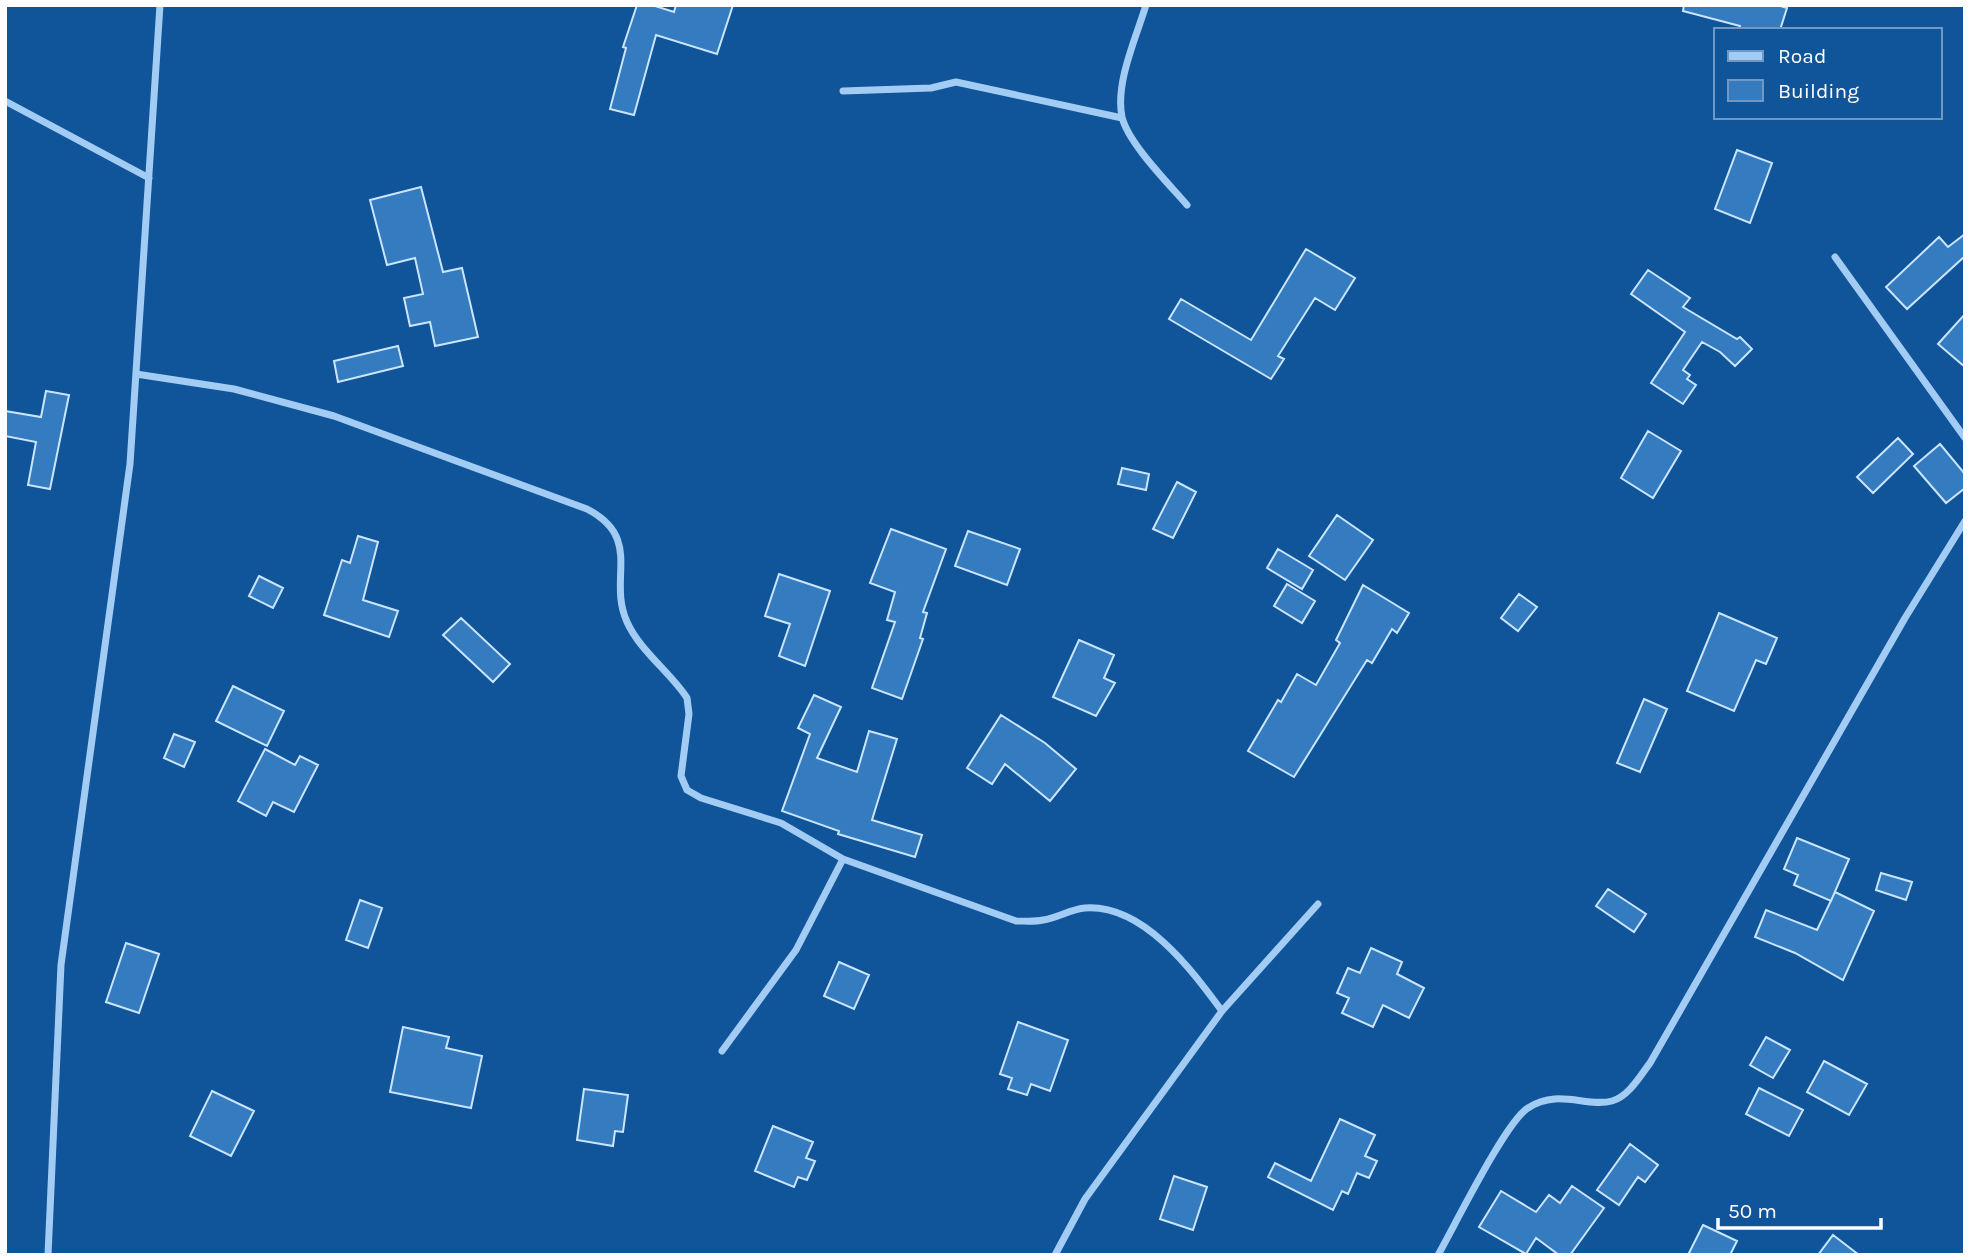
<svg xmlns="http://www.w3.org/2000/svg" width="1970" height="1260" font-family="Karla,sans-serif">
  <style>
    .building { fill: #347bc0; stroke: #cbe5fe; stroke-width: 2 }
    .lines { fill: none; stroke-linecap: round; stroke-linejoin: round }
    .minor { stroke: #a3ccf4; stroke-width: 7 }
  </style>
  <rect width="100%" height="100%" fill="#10549a"/>
  <path class="building" d="M 637,5 L 652,5 L 674,12 L 676,5 L 733,5 L 717,54 L 656,35 L 634,115 L 610,109 L 626,48 L 623,47 Z
    M 1684,5 L 1777,5 L 1787,8 L 1780,30 L 1739,30 L 1740,26 L 1683,11 Z
    M 1737,150 L 1772,163 L 1750,223 L 1715,209 Z
    M 421,187 L 443,272 L 462,268 L 478,337 L 435,346 L 430,322 L 410,326 L 404,298 L 423,294 L 415,258 L 387,265 L 370,200 Z
    M 1965,234 L 1965,256 L 1907,309 L 1886,287 L 1939,237 L 1948,247 Z
    M 1306,249 L 1355,278 L 1335,310 L 1315,298 L 1278,356 L 1284,359 L 1271,379 L 1169,319 L 1181,299 L 1251,340 Z
    M 1648,270 L 1690,298 L 1683,307 L 1737,339 L 1740,337 L 1752,349 L 1735,366 L 1720,352 L 1702,342 L 1683,370 L 1690,375 L 1687,379 L 1696,385 L 1683,404 L 1651,383 L 1685,332 L 1631,294 Z
    M 1965,314 L 1965,367 L 1938,344 Z
    M 398,346 L 403,366 L 338,382 L 334,361 Z
    M 46,391 L 69,395 L 50,489 L 28,485 L 36,442 L 5,436 L 5,411 L 41,417 Z
    M 1648,431 L 1681,451 L 1653,498 L 1621,478 Z
    M 1898,438 L 1913,454 L 1873,493 L 1857,477 Z
    M 1940,444 L 1965,474 L 1965,488 L 1946,503 L 1914,466 Z
    M 1122,468 L 1149,474 L 1146,490 L 1118,484 Z
    M 1177,482 L 1196,492 L 1173,538 L 1153,529 Z
    M 1337,515 L 1373,540 L 1345,580 L 1309,556 Z
    M 891,529 L 946,549 L 923,612 L 927,613 L 920,638 L 923,639 L 902,699 L 872,688 L 895,622 L 887,620 L 895,592 L 870,583 Z
    M 968,531 L 1020,549 L 1007,585 L 955,566 Z
    M 358,536 L 378,542 L 363,600 L 398,611 L 389,637 L 324,615 L 342,560 L 350,563 Z
    M 1278,549 L 1313,570 L 1302,589 L 1267,568 Z
    M 779,574 L 830,591 L 805,666 L 779,656 L 790,624 L 765,616 Z
    M 259,576 L 283,588 L 273,608 L 249,596 Z
    M 1287,584 L 1315,601 L 1302,623 L 1274,606 Z
    M 1363,585 L 1409,613 L 1397,633 L 1392,629 L 1372,663 L 1367,660 L 1294,777 L 1248,751 L 1278,700 L 1281,702 L 1297,674 L 1316,685 L 1340,643 L 1336,640 Z
    M 1519,594 L 1537,607 L 1518,631 L 1501,618 Z
    M 1719,613 L 1777,638 L 1766,664 L 1756,660 L 1734,711 L 1687,691 Z
    M 461,618 L 510,664 L 493,682 L 443,635 Z
    M 1079,640 L 1114,655 L 1104,678 L 1115,683 L 1096,716 L 1053,697 Z
    M 233,686 L 284,711 L 267,746 L 216,721 Z
    M 814,695 L 841,707 L 817,758 L 857,772 L 869,731 L 897,739 L 872,820 L 922,835 L 915,857 L 838,834 L 839,831 L 782,811 L 810,734 L 798,728 Z
    M 1644,699 L 1667,709 L 1640,772 L 1617,763 Z
    M 1001,715 L 1045,743 L 1076,769 L 1050,801 L 1005,764 L 992,784 L 967,768 Z
    M 174,734 L 195,742 L 184,767 L 164,758 Z
    M 265,749 L 295,765 L 300,756 L 318,765 L 294,812 L 273,802 L 266,816 L 238,801 Z
    M 1797,838 L 1849,859 L 1831,901 L 1794,885 L 1798,875 L 1784,869 Z
    M 1881,873 L 1912,882 L 1906,900 L 1876,890 Z
    M 1608,889 L 1646,914 L 1634,932 L 1596,906 Z
    M 1835,892 L 1874,911 L 1843,980 L 1795,953 L 1755,937 L 1766,910 L 1817,930 Z
    M 360,900 L 382,908 L 368,948 L 346,940 Z
    M 126,943 L 159,954 L 139,1013 L 106,1002 Z
    M 1371,948 L 1402,962 L 1397,974 L 1424,988 L 1409,1018 L 1383,1005 L 1373,1027 L 1342,1013 L 1349,998 L 1337,993 L 1348,968 L 1360,973 Z
    M 839,962 L 869,975 L 854,1009 L 824,996 Z
    M 1018,1022 L 1068,1040 L 1050,1091 L 1031,1084 L 1027,1095 L 1008,1089 L 1012,1078 L 1000,1074 Z
    M 403,1027 L 449,1037 L 446,1048 L 482,1056 L 471,1108 L 390,1092 Z
    M 1766,1037 L 1790,1050 L 1773,1078 L 1750,1065 Z
    M 1824,1061 L 1867,1084 L 1849,1115 L 1807,1092 Z
    M 1759,1088 L 1803,1110 L 1789,1136 L 1746,1114 Z
    M 584,1089 L 628,1095 L 623,1132 L 615,1131 L 613,1146 L 577,1140 Z
    M 212,1091 L 254,1111 L 231,1156 L 190,1136 Z
    M 1340,1119 L 1375,1135 L 1365,1156 L 1377,1161 L 1369,1178 L 1357,1173 L 1348,1194 L 1342,1191 L 1333,1210 L 1268,1177 L 1275,1163 L 1311,1181 Z
    M 773,1126 L 813,1142 L 806,1158 L 815,1161 L 807,1180 L 798,1177 L 794,1187 L 755,1171 Z
    M 1630,1144 L 1658,1165 L 1645,1182 L 1638,1177 L 1619,1205 L 1597,1190 Z
    M 1174,1176 L 1207,1187 L 1193,1230 L 1160,1219 Z
    M 1572,1186 L 1604,1208 L 1570,1255 L 1559,1255 L 1536,1238 L 1526,1254 L 1479,1227 L 1501,1191 L 1536,1212 L 1549,1195 L 1560,1203 Z
    M 1703,1225 L 1737,1241 L 1730,1255 L 1688,1255 Z
    M 1833,1235 L 1859,1255 L 1818,1255 Z"/>
  <g class="lines">
    <path class="minor" d="M 1146,5 C 1136,38 1115,83 1122,117 C 1128,143 1169,184 1187,205
      M 843,91 L 931,88 L 956,82 L 1122,118
      M 5,101 L 149,178
      M 1835,257 L 1965,438
      M 136,374 L 234,389 L 334,416 L 587,509 C 644,539 607,578 627,622 C 640,651 670,672 687,698 L 689,714 L 681,776 L 687,790 L 701,798 L 781,823 L 843,859 L 1016,921 C 1025,921 1035,922 1043,920 C 1057,918 1071,909 1085,908 C 1143,904 1191,969 1222,1011
      M 722,1051 L 796,950 L 843,859
      M 48,1255 L 61,965 L 130,464 L 160,5
      M 1055,1255 L 1085,1199 L 1222,1011 L 1318,904
      M 1438,1255 C 1454,1227 1506,1121 1528,1108 C 1558,1088 1587,1108 1612,1101 C 1629,1096 1640,1076 1650,1063 L 1905,618 L 1965,521"/>
  </g>
  <rect width="1970" height="1260" fill="none" stroke="#ffffff" stroke-width="14"/>
  <rect x="1714" y="28" width="228" height="91" fill="#10549a" stroke="#7098c2" stroke-width="2"/>
  <rect x="1728" y="51" width="35" height="10" fill="#a3ccf4" stroke="#7098c2" stroke-width="2"/>
  <text x="1778" y="63" font-size="21" fill="#ffffff">Road</text>
  <rect x="1728" y="80" width="35" height="21" fill="#347bc0" stroke="#7098c2" stroke-width="2"/>
  <text x="1778" y="98" font-size="21" fill="#ffffff">Building</text>
  <path d="M1718 1218v10h163v-10" fill="none" stroke="#ffffff" stroke-width="3.5"/>
  <text x="1728" y="1218" font-size="21" fill="#ffffff" stroke="#10549a" stroke-width="5" paint-order="stroke">50 m</text>
</svg>
